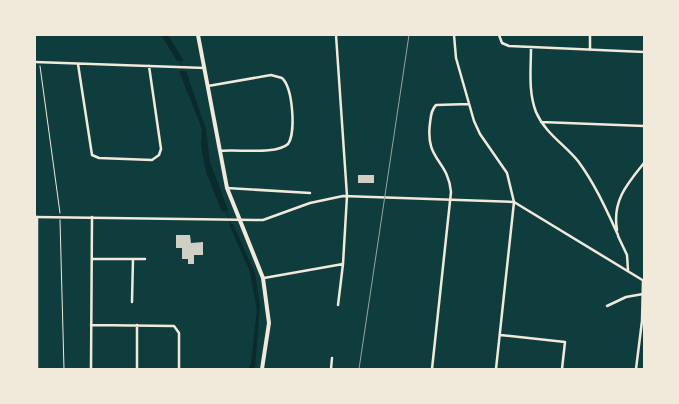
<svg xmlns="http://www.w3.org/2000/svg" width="679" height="404" font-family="Signika,sans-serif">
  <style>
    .water { fill: #0a2a2b }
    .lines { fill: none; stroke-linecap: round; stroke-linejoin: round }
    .stream { stroke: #0a2a2b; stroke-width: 1 }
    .building { fill: #cfcfc3 }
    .path { stroke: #f1e9da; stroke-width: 1 }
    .minor { stroke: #f1e9da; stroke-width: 2.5 }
    .tertiary { stroke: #f1e9da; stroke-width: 2.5 }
    .primary { stroke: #f1e9da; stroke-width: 4 }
    .rail { stroke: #97a49c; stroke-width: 1 }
  </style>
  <rect width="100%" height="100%" fill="#0f3d3e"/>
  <path class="water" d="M 161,35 L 168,35 L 184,61 L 177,61 Z
    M 179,71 L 186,71 L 206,129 L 210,162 L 228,210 L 222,212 L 206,172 L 201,146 L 202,129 Z
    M 229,224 L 233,224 L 255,273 L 260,305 L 255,369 L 248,369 L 251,363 L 257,310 L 250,272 Z"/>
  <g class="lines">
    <path class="stream" d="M 180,61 L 183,72
      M 226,211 L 231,224"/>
  </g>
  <path class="building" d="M 358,175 L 374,175 L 374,183 L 358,183 Z
    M 176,235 L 190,235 L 191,243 L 203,242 L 203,255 L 194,255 L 194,264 L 188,264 L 188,259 L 182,259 L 182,248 L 176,248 Z"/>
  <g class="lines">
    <path class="path" d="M 40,66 L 60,213
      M 60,220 L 64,369"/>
    <path class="minor" d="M 336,35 L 347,196 L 343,264 L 338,305
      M 454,35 L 456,58 L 474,121 L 480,134 L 507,173 L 514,202 L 496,369
      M 499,35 L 502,43 L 509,46 L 644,52
      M 531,47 C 531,69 528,91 536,112 C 545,133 564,144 578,161 C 595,184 606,209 618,235
      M 590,50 L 590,35
      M 35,62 L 205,68
      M 78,64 L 92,155 L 99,158 L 152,160 L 159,155 L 161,149 L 149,66
      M 208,86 L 271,75 L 282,78 C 293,88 296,133 288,144 C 276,155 238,149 220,151
      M 541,122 L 644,126
      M 227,188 L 310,193
      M 617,230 C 612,201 627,184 644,163
      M 618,236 L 627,255 L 628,270
      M 92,259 L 145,259
      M 264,278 L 343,264
      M 132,302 L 133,259
      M 607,306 L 626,297 L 643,294
      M 91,325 L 174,326 L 179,333 L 179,369
      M 500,335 L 565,342 L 562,369
      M 37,369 L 37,217
      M 91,369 L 92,217
      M 137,369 L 137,325
      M 331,369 L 332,358
      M 432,369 L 451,192 C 448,159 425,161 430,123 C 431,116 431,110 436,105 L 469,104
      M 636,369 L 642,321 L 643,281"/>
    <path class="tertiary" d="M 35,217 L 263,220 L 310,203 L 343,196 L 514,202 L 644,281"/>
    <path class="primary" d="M 198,35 L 227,188 L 263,278 L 269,323 L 262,369"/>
    <path class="rail" d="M 359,369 L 409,35"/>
  </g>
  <rect width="679" height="404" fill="none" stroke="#f1e9da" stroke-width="72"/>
</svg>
